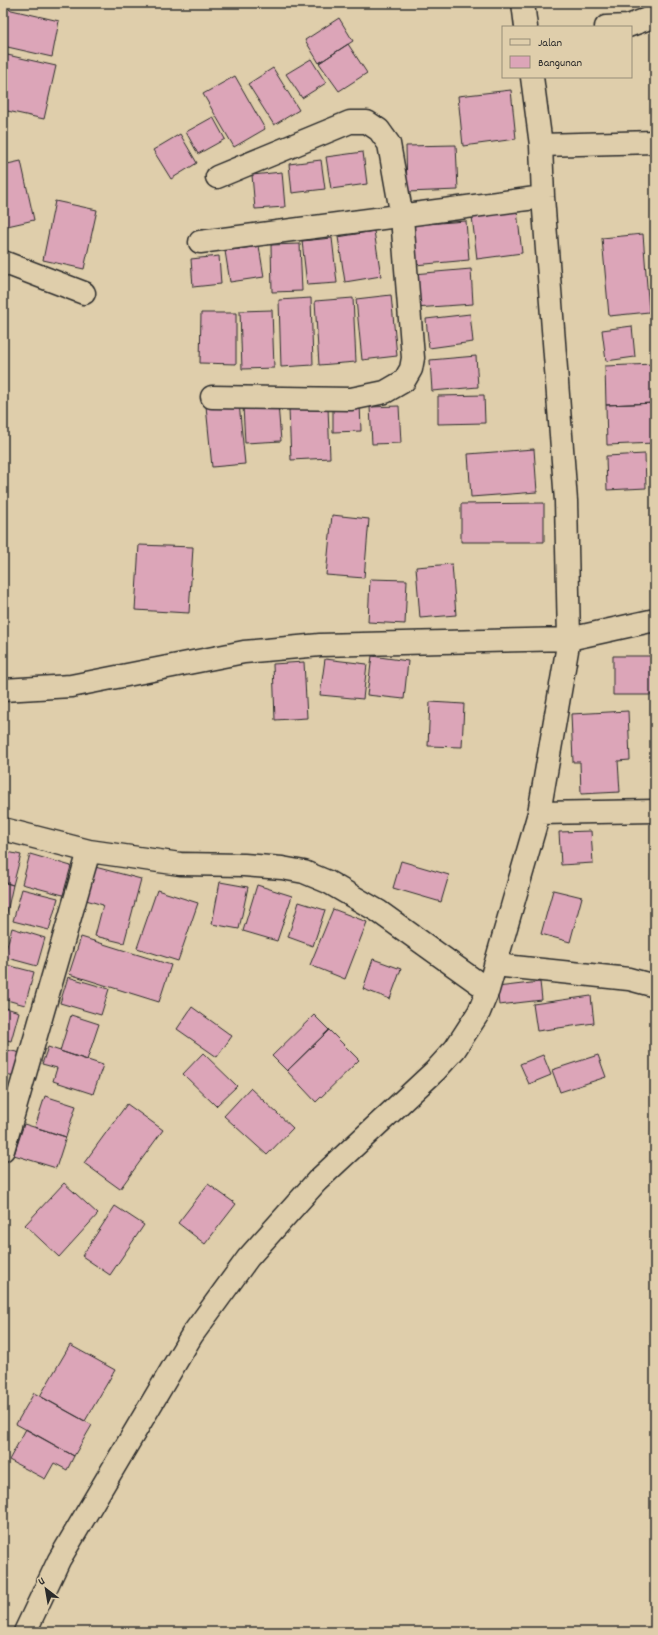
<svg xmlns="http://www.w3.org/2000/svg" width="658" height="1635" font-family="Dekko,sans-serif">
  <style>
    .building { fill: #dca5b8; stroke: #2b2b2b }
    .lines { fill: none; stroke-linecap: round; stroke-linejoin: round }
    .minor-casing { stroke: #2b2b2b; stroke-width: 25 }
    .minor { stroke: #dfceab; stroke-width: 22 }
  </style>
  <rect width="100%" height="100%" fill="#dfceab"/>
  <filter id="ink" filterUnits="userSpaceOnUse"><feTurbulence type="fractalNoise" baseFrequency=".025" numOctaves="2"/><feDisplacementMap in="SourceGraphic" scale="8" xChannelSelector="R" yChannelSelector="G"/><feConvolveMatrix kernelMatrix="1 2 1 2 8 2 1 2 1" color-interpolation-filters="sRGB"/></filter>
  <g filter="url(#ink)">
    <path class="building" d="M 3,8 L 59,21 L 52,57 L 3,46 Z
      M 339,18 L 353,41 L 319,63 L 305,40 Z
      M 348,44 L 367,73 L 339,91 L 319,63 Z
      M 3,54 L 56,66 L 44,119 L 3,110 Z
      M 311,59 L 326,83 L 302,98 L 286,74 Z
      M 273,68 L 299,110 L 274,125 L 248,84 Z
      M 235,76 L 265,129 L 234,147 L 203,94 Z
      M 511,90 L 516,139 L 463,146 L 458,96 Z
      M 213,117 L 225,139 L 198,154 L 186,132 Z
      M 180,134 L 197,163 L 171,179 L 153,150 Z
      M 456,145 L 458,190 L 407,192 L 406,146 Z
      M 363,152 L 367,184 L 331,189 L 326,157 Z
      M 321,160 L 325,189 L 292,193 L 289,164 Z
      M 21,161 L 34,220 L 3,227 L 3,165 Z
      M 282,172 L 285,207 L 255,209 L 252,175 Z
      M 55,201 L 97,210 L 84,269 L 43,260 Z
      M 517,211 L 522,253 L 477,259 L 472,216 Z
      M 466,221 L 469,260 L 415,265 L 412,225 Z
      M 374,231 L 381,276 L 345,282 L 338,237 Z
      M 643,234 L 649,312 L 609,316 L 602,238 Z
      M 332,238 L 337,283 L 307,285 L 302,241 Z
      M 300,244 L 302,291 L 272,292 L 271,245 Z
      M 259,246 L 264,277 L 230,282 L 225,251 Z
      M 219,256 L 221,284 L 193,287 L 191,259 Z
      M 471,269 L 473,304 L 415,308 L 413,274 Z
      M 391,295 L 397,356 L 362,360 L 356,299 Z
      M 311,298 L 313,365 L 281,367 L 279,300 Z
      M 353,298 L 356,362 L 319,365 L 315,301 Z
      M 272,310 L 274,368 L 242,369 L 240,311 Z
      M 201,313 L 236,313 L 236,364 L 200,363 Z
      M 470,314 L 473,342 L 429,348 L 426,319 Z
      M 632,326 L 635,357 L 606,361 L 602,330 Z
      M 476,356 L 478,387 L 432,391 L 430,360 Z
      M 655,364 L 655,403 L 606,405 L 605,366 Z
      M 484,395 L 485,423 L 438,424 L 438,396 Z
      M 239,403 L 245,464 L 212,467 L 206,406 Z
      M 360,403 L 361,431 L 333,432 L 333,405 Z
      M 655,403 L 655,443 L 607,445 L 606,405 Z
      M 278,404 L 281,441 L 245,443 L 243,406 Z
      M 399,406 L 401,443 L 372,444 L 370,407 Z
      M 328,408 L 330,458 L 291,460 L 289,409 Z
      M 534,449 L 537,492 L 471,497 L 468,454 Z
      M 645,454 L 646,488 L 607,490 L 606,456 Z
      M 544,503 L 544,542 L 461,542 L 461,504 Z
      M 332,515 L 369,519 L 364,578 L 326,575 Z
      M 139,545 L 193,547 L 189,613 L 135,610 Z
      M 452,564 L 456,615 L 420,618 L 416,567 Z
      M 370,579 L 407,580 L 405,624 L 368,622 Z
      M 372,656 L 408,661 L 404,699 L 367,695 Z
      M 613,656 L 655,656 L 655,695 L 613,695 Z
      M 325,659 L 367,664 L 363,699 L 320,695 Z
      M 304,662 L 307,718 L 275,720 L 273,664 Z
      M 430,702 L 464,704 L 462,747 L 428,746 Z
      M 628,711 L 630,760 L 618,761 L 620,792 L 581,794 L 580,762 L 573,762 L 571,714 Z
      M 591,831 L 593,863 L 561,865 L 559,832 Z
      M 3,851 L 21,855 L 13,885 L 3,882 Z
      M 30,854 L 71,866 L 63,895 L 22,884 Z
      M 401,861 L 449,875 L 441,902 L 393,888 Z
      M 95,867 L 141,879 L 124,943 L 95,936 L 103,905 L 86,900 Z
      M 3,882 L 13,885 L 4,926 L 3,926 Z
      M 220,882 L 248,887 L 239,929 L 212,924 Z
      M 257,885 L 292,896 L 277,941 L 243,931 Z
      M 22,889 L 58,898 L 49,930 L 13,921 Z
      M 157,890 L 198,903 L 178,961 L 137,948 Z
      M 553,890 L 582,897 L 570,942 L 541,934 Z
      M 299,902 L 325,910 L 313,946 L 288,937 Z
      M 333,909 L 367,922 L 345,979 L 310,965 Z
      M 12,928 L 45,938 L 37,966 L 4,957 Z
      M 81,937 L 171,965 L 159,1002 L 69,974 Z
      M 373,959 L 401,969 L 390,999 L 363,989 Z
      M 3,964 L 34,972 L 25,1005 L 3,999 Z
      M 68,977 L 109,989 L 101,1015 L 60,1003 Z
      M 540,982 L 542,1000 L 499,1005 L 497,987 Z
      M 591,996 L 594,1023 L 537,1031 L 533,1004 Z
      M 3,1007 L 19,1012 L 11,1041 L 3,1039 Z
      M 192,1007 L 232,1036 L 217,1057 L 177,1029 Z
      M 71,1015 L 99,1024 L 87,1060 L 60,1051 Z
      M 314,1015 L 329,1030 L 287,1071 L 272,1056 Z
      M 329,1030 L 359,1060 L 316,1102 L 287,1071 Z
      M 3,1045 L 8,1046 L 7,1050 L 21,1053 L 14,1077 L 3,1074 Z
      M 48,1047 L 103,1065 L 93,1094 L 53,1081 L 57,1068 L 42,1064 Z
      M 203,1053 L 237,1086 L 216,1106 L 183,1074 Z
      M 543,1055 L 551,1075 L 529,1084 L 520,1064 Z
      M 598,1055 L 606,1077 L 560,1092 L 552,1070 Z
      M 250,1088 L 293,1128 L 267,1155 L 224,1116 Z
      M 45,1096 L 76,1106 L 66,1137 L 35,1127 Z
      M 127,1104 L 163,1130 L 120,1189 L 84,1163 Z
      M 24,1124 L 66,1137 L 56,1168 L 14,1155 Z
      M 64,1183 L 98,1214 L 59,1257 L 25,1225 Z
      M 208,1184 L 236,1204 L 205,1244 L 178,1223 Z
      M 115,1206 L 144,1225 L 110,1275 L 82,1256 Z
      M 70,1345 L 115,1370 L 85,1421 L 40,1396 Z
      M 34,1393 L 92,1425 L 74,1456 L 16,1424 Z
      M 26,1429 L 74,1456 L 67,1470 L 54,1463 L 45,1479 L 9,1460 Z"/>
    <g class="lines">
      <defs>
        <path id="minor" d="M 523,3 L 526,27
          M 606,27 L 628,26 L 655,16
          M 541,145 L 655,142
          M 200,242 L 543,197
          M 3,262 L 84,293
          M 212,397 L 351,399 L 385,392 L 404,381 L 411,369 L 413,358 L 402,217 L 389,144 L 379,130 L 367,122 L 350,122 L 217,177
          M 3,690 L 71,686 L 244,652 L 320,645 L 569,639 L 655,620
          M 539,813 L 655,811
          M 3,829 L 89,851 L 180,864 L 244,865 L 282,868 L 304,872 L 328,882 L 378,911 L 488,990
          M 495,965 L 629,979 L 655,986
          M 3,1150 L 89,851
          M 25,1632 L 59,1560 L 192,1335 L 248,1258 L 317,1181 L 435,1071 L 455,1049 L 479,1012 L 488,990 L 539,813 L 569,639 L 566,501 L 543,197 L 541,145 L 532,77"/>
      </defs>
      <use href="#minor" class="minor-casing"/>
      <use href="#minor" class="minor"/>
    </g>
  </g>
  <rect width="658" height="1635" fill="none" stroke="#dfceab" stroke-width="16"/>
  <rect x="8" y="8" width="642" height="1619" fill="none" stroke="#2b2b2b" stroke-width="1.5" filter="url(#ink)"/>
  <rect x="502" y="26" width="130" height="52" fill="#dfceab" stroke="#978d78"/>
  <rect x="510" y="39" width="20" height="6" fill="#dfceab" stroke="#978d78"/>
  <text x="538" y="46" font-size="12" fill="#2b2b2b">Jalan</text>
  <rect x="510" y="56" width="20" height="12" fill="#dca5b8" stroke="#978d78"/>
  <text x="538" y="66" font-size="12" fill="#2b2b2b">Bangunan</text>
  <g transform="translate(46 1589) rotate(329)" stroke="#dfceab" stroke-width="3" paint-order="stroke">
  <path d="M0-3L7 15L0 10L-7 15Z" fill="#2b2b2b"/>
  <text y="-6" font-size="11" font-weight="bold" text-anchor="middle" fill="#2b2b2b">U</text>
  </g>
</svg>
